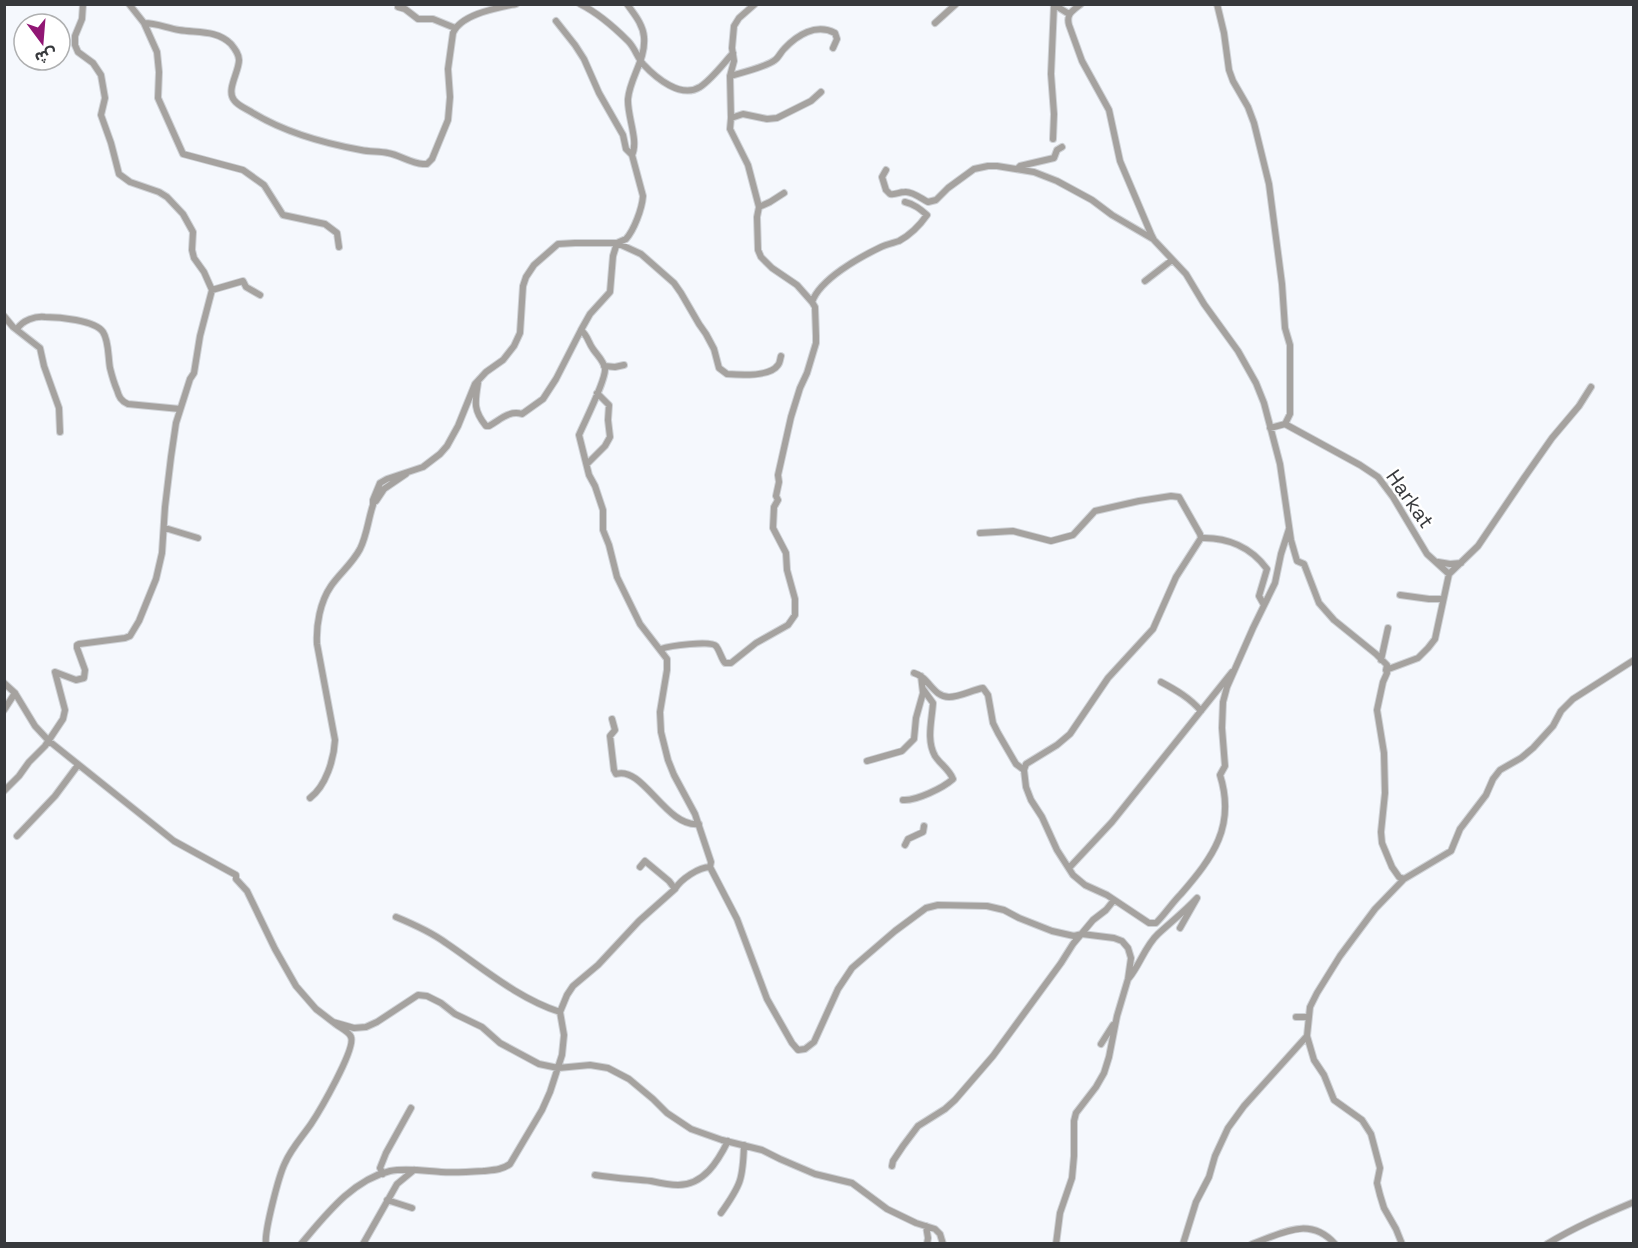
<svg xmlns="http://www.w3.org/2000/svg" width="1638" height="1248" font-family="'Space Grotesk','Noto Sans Arabic',sans-serif">
  <style>
    .lines { fill: none; stroke-linecap: round; stroke-linejoin: round }
    .minor-casing { stroke: #cfd2d6; stroke-width: 8 }
    .minor { stroke: #a5a29f; stroke-width: 6 }
    .labels { text-anchor: middle; stroke-width: 5; stroke-linejoin: round; paint-order: stroke }
    .street-label { font-size: 21px; fill: #37393c; stroke: #fff }
  </style>
  <rect width="100%" height="100%" fill="#f5f8fd"/>
  <g class="lines">
    <defs>
      <path id="minor" d="M 129,4 L 144,23 C 156,23 167,28 179,30 C 198,33 217,30 231,44 C 235,49 239,54 239,60 C 239,72 226,90 234,100 C 238,106 247,109 253,113 C 286,133 322,143 361,150 C 370,152 379,151 388,153 C 400,155 410,163 423,164 L 427,164 L 432,159 L 448,120 L 450,97 L 448,69 L 453,33 C 461,14 497,8 516,4
        M 580,4 C 598,13 614,27 628,41 C 635,48 637,57 643,64 C 656,78 681,99 700,87 C 712,79 723,64 733,53
        M 1053,4 L 1069,14
        M 1081,4 C 1072,11 1066,14 1069,25 L 1082,61 L 1109,110 L 1120,161 L 1151,234 L 1154,240 L 1186,274 L 1204,304 L 1238,351 L 1256,383 L 1264,403 L 1280,464 L 1291,540 L 1297,561 L 1304,564 L 1319,603 L 1334,620 L 1376,654 L 1387,665 L 1386,670 L 1418,658 L 1428,648 L 1435,639 L 1449,574 L 1478,546 L 1524,478 L 1552,438 L 1579,406 L 1591,387
        M 1217,4 L 1224,33 L 1229,70 L 1233,81 L 1248,107 L 1254,123 L 1269,184 L 1282,284 L 1285,328 L 1290,345 L 1290,414 L 1285,424
        M 398,7 L 405,9 L 418,19 L 433,19 L 455,28
        M 556,21 L 575,45 L 584,59 L 599,93 L 623,135 L 626,149 L 632,155
        M 144,23 L 157,52 L 159,72 L 158,98 L 183,154 L 243,170 L 264,185 L 283,215 L 325,224 L 337,233 L 339,247
        M 935,23 L 956,4
        M 730,76 C 741,73 766,67 775,60 C 778,58 781,52 784,49 C 797,35 816,23 835,33 L 837,39 L 833,48
        M 731,118 L 743,114 L 767,119 L 777,118 L 811,101 L 821,92
        M 1053,139 L 1054,114 L 1051,74 L 1054,5
        M 1017,169 L 1020,166 L 1054,158 L 1057,150 L 1062,147
        M 886,170 L 882,177 L 886,190 L 890,194 C 897,195 898,192 905,192 C 912,191 922,199 928,202 L 936,200 L 948,188 L 974,169 L 988,166 L 997,166 L 1034,172 L 1057,181 L 1092,200 L 1112,215 L 1153,239
        M 759,207 L 770,202 L 784,193
        M 1145,281 L 1172,260
        M 212,290 L 243,281 L 246,287 L 260,295
        M 812,302 C 820,279 860,257 881,247 C 887,244 893,243 899,241 C 910,235 920,225 927,215 C 920,209 914,204 905,202
        M 4,316 L 13,327 L 40,348 L 44,366 L 59,408 L 60,432
        M 17,329 C 23,320 35,316 45,317 C 58,317 95,320 103,332 C 109,341 108,357 110,368 C 112,376 114,383 117,390 C 119,397 121,401 128,404 L 180,409
        M 781,356 C 780,359 780,363 778,365 C 770,377 739,375 727,374 L 719,368 L 714,349 L 706,334 L 699,324 L 681,293 L 674,283 L 641,254 L 617,243 L 613,256 L 610,292 L 590,314 L 581,330 C 588,336 588,342 593,349 C 597,355 604,361 605,369 C 606,380 584,423 579,435 L 589,475 L 595,486 L 603,510 L 603,530 L 609,545 L 617,577 L 640,624 L 667,659 L 667,670 L 660,712 L 661,732 L 668,760 L 674,775 L 695,814 L 711,862 L 710,867 L 737,919 L 767,999 L 792,1043 L 798,1050 L 805,1049 L 814,1042 L 838,989 L 852,968 L 895,931 L 926,908 L 938,905 L 987,906 L 1004,910 L 1019,918 L 1052,931 L 1074,936 L 1082,934 L 1114,938 L 1122,941 L 1128,948 L 1131,958 L 1128,979 L 1117,1016 L 1109,1057 L 1104,1073 L 1096,1087 L 1076,1113 L 1074,1121 L 1074,1156 L 1072,1178 L 1060,1213 L 1056,1244
        M 604,366 L 615,367 L 624,365
        M 478,383 C 475,402 473,410 486,426 L 489,426 C 500,420 509,410 522,414 L 543,399 L 556,379 L 581,330
        M 1270,428 L 1285,424 L 1360,465 L 1378,477 L 1393,497 L 1427,554 L 1449,574
        M 587,464 L 605,446 L 610,437 L 608,420 L 609,405 L 597,393
        M 376,501 L 384,489 L 406,474
        M 165,528 L 198,538
        M 980,533 L 1013,531 L 1051,541 L 1073,535 L 1095,511 L 1139,501 L 1171,496 L 1179,497 L 1200,534 L 1201,538
        M 1438,562 L 1450,564 L 1461,563
        M 1400,595 L 1429,599 L 1443,599
        M 661,649 C 669,646 711,640 716,646 C 720,651 721,658 725,663 L 731,663 L 756,643 L 788,625 L 795,615 L 795,599 L 787,570 L 786,553 L 773,528 L 774,507 L 778,500 L 776,496 L 779,482 L 778,475 L 791,417 L 800,388 L 807,373 L 816,343 L 816,336 L 815,307 L 812,302 L 797,285 L 772,268 L 761,257 L 758,250 L 757,217 L 759,207 L 748,165 L 730,129 L 731,118 L 730,76 L 734,61 L 732,48 L 734,26 L 739,18 L 755,4
        M 1381,660 L 1388,628
        M 1386,670 L 1387,673 L 1383,682 L 1377,710 L 1384,753 L 1385,793 L 1381,832 L 1382,843 L 1392,867 L 1399,877 L 1404,879
        M 914,673 C 929,677 933,697 949,697 C 960,697 972,690 983,688 L 988,695 L 993,723 L 998,733 L 1016,764 L 1024,770 L 1026,787 L 1031,800 L 1042,817 L 1057,850 L 1073,875 L 1085,885 L 1107,895 L 1149,923 L 1156,923 C 1165,914 1172,903 1181,894 C 1213,857 1236,826 1220,775 L 1225,766 L 1222,728 L 1223,702 L 1227,687 L 1253,628 L 1275,583 L 1281,554 L 1289,529
        M 1161,682 C 1176,690 1190,698 1201,711
        M 4,683 L 15,693 L 35,726 L 49,741 L 174,841 L 236,875 L 236,879 L 247,891 L 275,949 L 296,986 L 316,1009 L 333,1022 L 354,1028 L 366,1027 L 377,1022 L 418,995 L 427,996 L 441,1003 L 455,1014 L 482,1027 L 500,1043 L 539,1064 L 558,1068 L 590,1065 L 608,1068 L 629,1079 L 653,1099 L 667,1113 L 691,1129 L 722,1140 L 762,1150 L 780,1159 L 815,1174 L 852,1183 L 887,1209 L 916,1223 L 935,1229 L 940,1234 L 943,1244
        M 4,710 L 15,693
        M 612,719 L 615,730 L 610,736 L 614,770 L 616,774 C 643,765 666,828 699,824
        M 867,761 L 902,751 L 914,739 L 916,718 L 923,693 L 921,676
        M 1024,770 L 1026,764 L 1057,745 L 1070,734 L 1108,678 L 1153,629 L 1176,577 L 1201,538 C 1227,537 1251,547 1267,569 L 1259,596 L 1264,605
        M 4,791 L 19,776 L 29,762 L 45,746 L 63,719 L 65,710 L 55,672 L 76,680 L 84,678 L 85,670 L 77,648 L 77,645 L 79,644 L 125,638 L 130,636 L 139,621 L 156,579 L 162,553 L 165,507 L 171,457 L 176,423 L 190,379 L 194,373 L 200,336 L 212,290 L 204,272 L 194,258 L 192,250 L 193,232 L 183,214 L 167,197 L 159,192 L 130,182 L 119,174 L 111,143 L 101,115 L 105,98 L 101,75 L 93,63 L 78,52 L 75,45 L 75,36 L 82,19 L 83,4
        M 310,798 C 326,786 334,759 335,740 L 317,644 C 316,625 320,602 331,586 C 340,573 352,564 360,549 C 367,535 368,520 373,505 L 373,500 L 380,483 L 387,479 L 423,467 L 440,454 L 447,446 L 458,426 L 475,384 L 486,372 L 503,360 L 514,346 L 520,333 L 523,286 L 526,277 L 534,265 L 558,244 L 575,243 L 617,243 L 626,239 C 634,230 642,209 643,196 L 632,155 C 639,141 627,116 628,99 C 630,77 646,60 644,37 C 643,24 634,14 627,4
        M 903,800 C 916,801 943,788 953,779 C 949,769 940,764 935,756 C 926,740 932,720 933,703 L 923,689
        M 17,836 L 55,796 L 78,765
        M 905,845 L 908,839 L 923,832 L 924,826
        M 640,867 L 645,861 L 669,881 L 675,889
        M 1069,868 L 1112,822 L 1232,672
        M 396,917 C 413,924 431,932 446,943 C 483,968 517,998 560,1012
        M 1129,978 C 1140,965 1145,946 1158,934 C 1171,922 1185,911 1197,898 L 1180,928
        M 1296,1017 L 1309,1017
        M 1101,1044 L 1113,1025
        M 892,1166 L 893,1161 L 903,1146 L 918,1126 L 945,1109 L 955,1100 L 993,1056 L 1061,963 L 1073,944 L 1093,920 L 1106,910 L 1114,900
        M 383,1174 L 380,1168 L 386,1153 L 411,1108
        M 595,1175 C 613,1178 632,1179 651,1181 C 660,1183 669,1185 678,1185 C 704,1185 718,1161 728,1141
        M 387,1200 L 412,1208
        M 721,1213 C 741,1185 743,1179 744,1145
        M 926,1226 L 928,1238 L 927,1244
        M 266,1244 C 264,1232 279,1175 285,1163 C 291,1149 302,1137 311,1124 C 319,1112 356,1049 351,1037 C 349,1031 338,1027 333,1022
        M 301,1244 C 325,1216 352,1180 390,1171 C 407,1168 425,1171 441,1172 C 455,1173 469,1172 483,1171 C 493,1170 502,1170 510,1164 L 542,1110 L 550,1092 L 562,1055 L 564,1035 L 560,1012 L 567,995 L 573,986 L 598,965 L 639,921 L 675,889 C 681,879 699,867 710,867
        M 363,1244 L 397,1184 L 414,1170
        M 1183,1244 L 1196,1202 L 1209,1177 L 1215,1156 L 1228,1128 L 1244,1106 L 1307,1036
        M 1252,1244 C 1281,1234 1309,1215 1335,1244
        M 1402,1244 L 1396,1229 L 1384,1208 L 1380,1195 L 1377,1183 L 1380,1168 L 1371,1134 L 1362,1120 L 1334,1100 L 1324,1075 L 1314,1060 L 1307,1036 L 1310,1007 L 1317,993 L 1340,956 L 1375,909 L 1404,879 L 1451,851 L 1460,829 L 1486,795 L 1493,779 L 1500,770 L 1521,758 L 1533,748 L 1553,726 L 1561,711 L 1573,699 L 1634,660
        M 1547,1244 C 1575,1227 1603,1215 1634,1202"/>
    </defs>
    <use href="#minor" class="minor-casing"/>
    <use href="#minor" class="minor"/>
  </g>
  <g class="labels">
    <g class="street-label">
      <text transform="translate(1410 499) rotate(55)" y="7">Harkat</text>
    </g>
  </g>
  <rect width="1638" height="1248" fill="none" stroke="#37393c" stroke-width="12"/>
  <g transform="translate(42 42) rotate(164)"><circle r="28" fill="#ffffff" stroke="#afb0b1" stroke-width="1.5"/>
  <path d="M0-4.5L10 22L0 15L-10 22Z" fill="#911674"/>
  <text y="-9" font-size="16" font-weight="bold" text-anchor="middle" fill="#37393c">ش</text>
  </g>
</svg>
